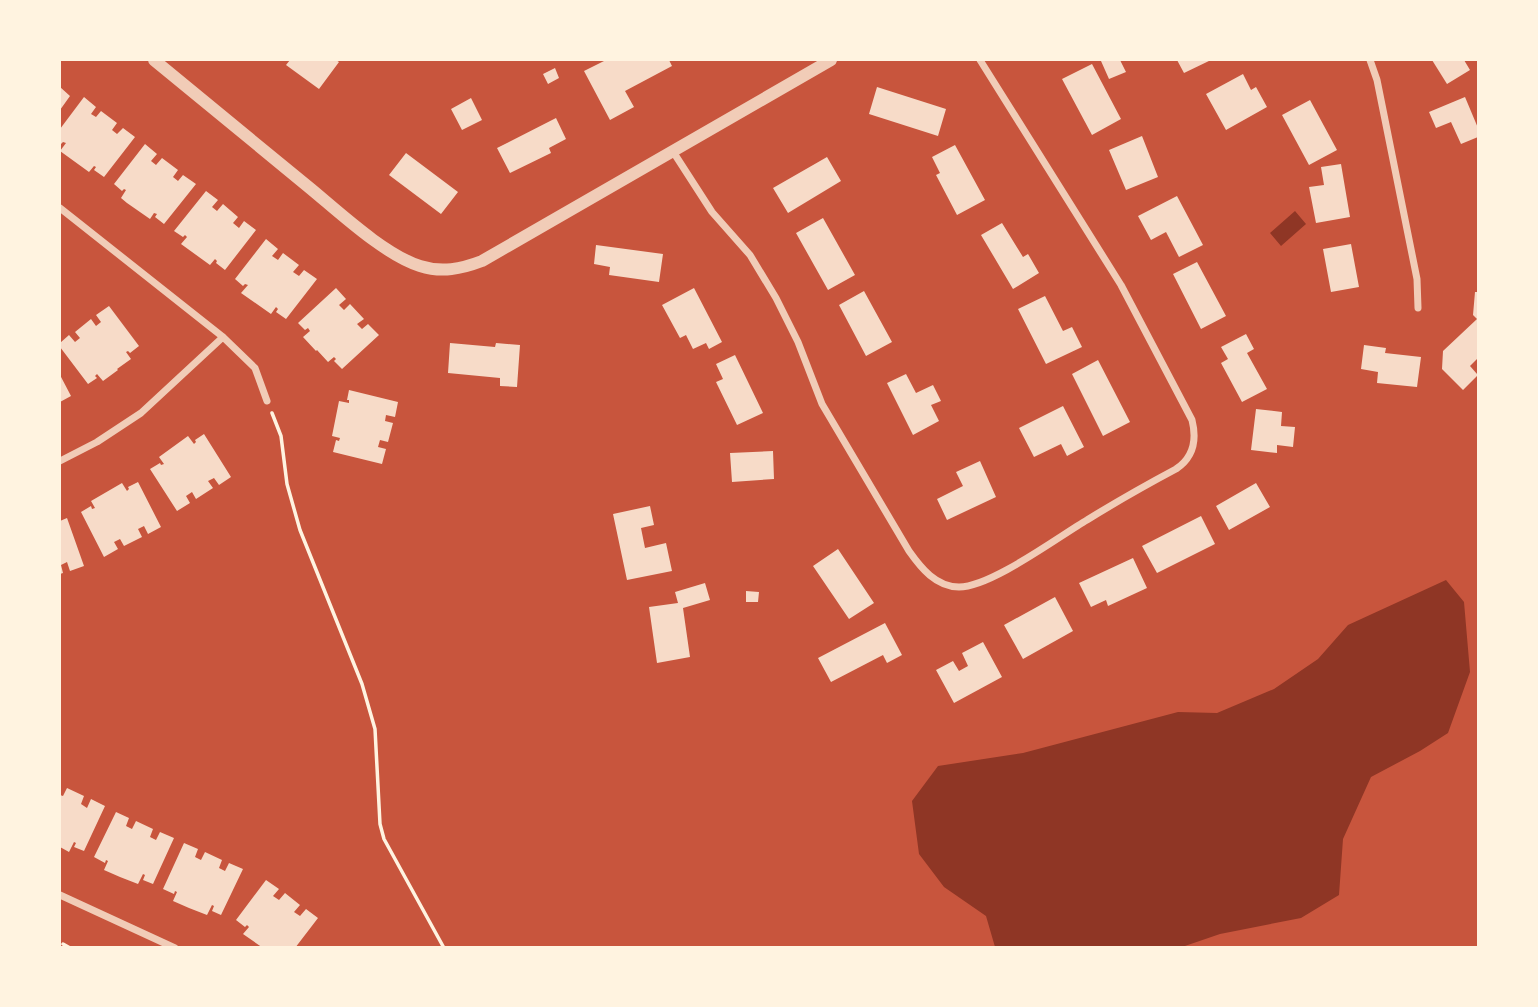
<svg xmlns="http://www.w3.org/2000/svg" width="1538" height="1007" font-family="Cabin,sans-serif">
  <style>
    .water { fill: #8f3625 }
    .building { fill: #f7dbc8 }
    .lines { fill: none; stroke-linecap: round; stroke-linejoin: round }
    .path { stroke: #fff3e0; stroke-width: 3.5 }
    .minor { stroke: #f1ccb7; stroke-width: 7 }
    .tertiary { stroke: #f1ccb7; stroke-width: 12 }
  </style>
  <rect width="100%" height="100%" fill="#c8553d"/>
  <path class="water" d="M 1295,211 L 1306,224 L 1281,246 L 1270,233 Z
    M 1446,580 L 1464,602 L 1470,672 L 1448,733 L 1420,751 L 1371,777 L 1343,839 L 1339,895 L 1301,918 L 1220,934 L 1182,947 L 995,947 L 986,916 L 944,887 L 919,854 L 912,801 L 938,766 L 1023,753 L 1178,712 L 1217,713 L 1274,689 L 1318,659 L 1348,625 Z"/>
  <path class="building" d="M 290,60 L 336,60 L 339,62 L 319,89 L 286,65 Z
    M 606,60 L 669,60 L 672,66 L 625,91 L 634,107 L 610,120 L 584,71 Z
    M 1104,60 L 1120,60 L 1126,72 L 1109,79 L 1101,61 Z
    M 1177,60 L 1211,60 L 1184,73 Z
    M 1432,60 L 1464,60 L 1470,70 L 1447,84 Z
    M 1092,64 L 1121,119 L 1092,135 L 1062,79 Z
    M 555,68 L 559,78 L 548,84 L 543,74 Z
    M 1243,74 L 1251,90 L 1256,87 L 1267,107 L 1226,130 L 1206,94 Z
    M 60,87 L 70,96 L 60,110 Z
    M 877,87 L 946,109 L 938,136 L 869,114 Z
    M 84,97 L 96,107 L 91,114 L 96,117 L 101,111 L 117,123 L 112,130 L 117,134 L 123,128 L 135,137 L 104,177 L 94,170 L 96,167 L 94,166 L 89,172 L 60,151 L 66,143 L 63,142 L 61,144 L 60,142 L 60,129 Z
    M 1465,97 L 1478,128 L 1478,137 L 1461,144 L 1451,122 L 1436,128 L 1429,112 Z
    M 471,98 L 482,120 L 462,130 L 451,109 Z
    M 1310,100 L 1337,150 L 1309,165 L 1282,115 Z
    M 556,118 L 566,139 L 549,148 L 551,153 L 510,173 L 497,148 Z
    M 1142,136 L 1158,177 L 1126,190 L 1109,150 Z
    M 145,144 L 157,154 L 151,161 L 156,165 L 162,158 L 178,170 L 173,177 L 178,181 L 183,175 L 196,184 L 164,224 L 155,217 L 157,214 L 154,213 L 150,219 L 127,203 L 121,198 L 126,190 L 124,189 L 122,191 L 114,184 Z
    M 955,145 L 985,200 L 957,215 L 936,175 L 940,173 L 932,157 Z
    M 406,153 L 458,192 L 441,214 L 389,175 Z
    M 827,157 L 841,181 L 788,213 L 773,188 Z
    M 1341,164 L 1350,217 L 1316,223 L 1309,187 L 1324,185 L 1321,167 Z
    M 206,191 L 218,200 L 212,207 L 217,211 L 223,204 L 238,217 L 233,223 L 239,228 L 244,221 L 256,230 L 225,270 L 216,263 L 217,261 L 215,259 L 210,265 L 181,244 L 187,237 L 185,235 L 183,237 L 174,231 Z
    M 1177,196 L 1203,245 L 1179,257 L 1166,232 L 1151,240 L 1138,216 Z
    M 823,218 L 855,275 L 828,290 L 796,233 Z
    M 1002,223 L 1023,257 L 1028,254 L 1039,273 L 1013,289 L 981,235 Z
    M 266,239 L 278,249 L 272,256 L 278,260 L 283,253 L 299,265 L 293,272 L 299,276 L 304,270 L 317,279 L 286,319 L 276,312 L 278,309 L 276,307 L 271,314 L 241,293 L 248,285 L 245,284 L 243,286 L 235,279 Z
    M 1351,244 L 1359,287 L 1331,292 L 1323,249 Z
    M 596,245 L 663,254 L 659,282 L 609,275 L 610,267 L 594,264 Z
    M 1197,262 L 1226,316 L 1201,329 L 1173,274 Z
    M 336,288 L 346,299 L 339,305 L 344,310 L 350,304 L 364,319 L 357,324 L 362,329 L 368,324 L 379,335 L 342,369 L 334,361 L 336,359 L 334,357 L 328,362 L 317,350 L 316,351 L 303,337 L 310,331 L 308,328 L 305,330 L 298,323 Z
    M 694,288 L 722,342 L 709,349 L 706,343 L 693,349 L 686,335 L 680,338 L 662,305 Z
    M 864,291 L 892,342 L 866,356 L 839,305 Z
    M 1475,292 L 1478,292 L 1478,358 L 1470,366 L 1477,374 L 1477,376 L 1463,390 L 1442,369 L 1443,351 L 1477,319 L 1473,315 Z
    M 1045,296 L 1063,331 L 1072,327 L 1082,347 L 1046,364 L 1018,309 Z
    M 109,306 L 139,346 L 130,353 L 128,351 L 126,352 L 131,359 L 117,369 L 118,370 L 103,381 L 97,374 L 95,376 L 97,378 L 88,384 L 60,347 L 60,343 L 69,335 L 75,342 L 80,338 L 75,332 L 91,319 L 96,326 L 101,322 L 96,315 Z
    M 1246,334 L 1254,349 L 1247,353 L 1267,389 L 1242,402 L 1221,363 L 1228,359 L 1221,347 Z
    M 450,343 L 495,347 L 496,343 L 520,345 L 517,387 L 500,386 L 500,378 L 448,373 Z
    M 1364,345 L 1386,348 L 1385,353 L 1421,357 L 1417,387 L 1377,383 L 1378,372 L 1361,369 Z
    M 735,355 L 763,413 L 737,425 L 716,382 L 723,379 L 716,364 Z
    M 1098,360 L 1130,422 L 1103,436 L 1072,374 Z
    M 906,374 L 916,393 L 933,385 L 941,401 L 931,405 L 939,421 L 913,435 L 887,383 Z
    M 60,375 L 71,396 L 60,402 Z
    M 349,390 L 398,402 L 395,417 L 386,415 L 385,421 L 393,423 L 388,442 L 380,440 L 378,447 L 386,449 L 382,464 L 333,452 L 336,440 L 339,441 L 340,438 L 332,436 L 339,401 L 349,403 L 349,400 L 347,400 Z
    M 1063,406 L 1084,447 L 1067,456 L 1061,444 L 1034,457 L 1019,428 Z
    M 1256,409 L 1282,412 L 1281,426 L 1295,427 L 1293,447 L 1277,445 L 1277,453 L 1251,450 Z
    M 204,434 L 231,477 L 219,485 L 214,478 L 208,481 L 213,488 L 196,499 L 192,492 L 186,496 L 190,503 L 177,511 L 150,469 L 160,463 L 161,465 L 164,464 L 159,457 L 188,436 L 194,444 L 196,442 L 195,440 Z
    M 773,451 L 774,479 L 732,482 L 730,453 Z
    M 980,461 L 996,497 L 947,520 L 937,499 L 963,486 L 956,472 Z
    M 138,482 L 161,527 L 148,534 L 144,526 L 138,529 L 142,537 L 124,546 L 120,539 L 114,542 L 118,549 L 104,557 L 81,512 L 91,506 L 92,509 L 95,508 L 91,501 L 122,483 L 127,491 L 129,489 L 128,487 Z
    M 1256,483 L 1270,507 L 1229,530 L 1216,506 Z
    M 650,506 L 654,525 L 641,528 L 645,548 L 666,543 L 672,571 L 627,580 L 613,514 Z
    M 1201,516 L 1215,544 L 1157,573 L 1142,546 Z
    M 67,518 L 84,566 L 70,571 L 67,562 L 61,565 L 63,573 L 60,574 L 60,521 Z
    M 838,549 L 874,603 L 849,619 L 813,566 Z
    M 1133,558 L 1147,588 L 1108,606 L 1106,600 L 1091,607 L 1079,583 Z
    M 705,583 L 710,600 L 683,608 L 690,657 L 657,663 L 649,607 L 678,603 L 675,592 Z
    M 746,591 L 759,592 L 758,602 L 746,602 Z
    M 1055,597 L 1073,631 L 1023,659 L 1004,625 Z
    M 885,623 L 902,655 L 887,663 L 883,655 L 831,682 L 818,658 Z
    M 983,642 L 1002,677 L 954,703 L 936,670 L 953,661 L 959,671 L 968,666 L 962,653 Z
    M 67,788 L 84,796 L 81,804 L 87,808 L 91,799 L 105,806 L 84,851 L 74,847 L 76,843 L 74,842 L 69,852 L 60,847 L 60,795 L 63,796 Z
    M 116,812 L 129,818 L 126,826 L 132,829 L 136,821 L 153,829 L 150,837 L 156,840 L 160,832 L 174,838 L 153,884 L 143,880 L 145,875 L 143,874 L 138,884 L 120,877 L 104,870 L 108,861 L 106,860 L 105,863 L 94,857 Z
    M 184,843 L 198,849 L 195,857 L 201,860 L 205,852 L 222,860 L 219,868 L 225,871 L 229,863 L 243,869 L 221,915 L 212,911 L 214,906 L 212,905 L 207,915 L 189,908 L 173,901 L 177,892 L 175,891 L 174,894 L 163,889 Z
    M 266,880 L 279,889 L 273,896 L 279,900 L 285,893 L 300,905 L 294,912 L 300,916 L 306,909 L 318,918 L 295,948 L 263,948 L 243,934 L 249,927 L 247,925 L 245,927 L 236,920 Z"/>
  <g class="lines">
    <path class="path" d="M 272,413 L 281,436 L 287,484 L 300,530 L 362,684 L 375,729 L 380,824 L 384,839 L 444,948
      M 63,944 L 70,948"/>
    <path class="minor" d="M 1370,60 L 1377,80 L 1417,279 L 1418,308
      M 672,150 L 712,212 L 750,255 L 776,298 L 798,342 L 822,404 L 909,551 C 921,568 936,587 959,587 C 991,587 1058,537 1087,520 C 1116,502 1146,485 1176,469 C 1194,457 1197,440 1192,420 L 1121,285 L 980,60
      M 60,208 L 223,337 L 255,368 L 267,401
      M 60,461 L 97,442 L 141,413 L 223,337
      M 60,895 L 175,948"/>
    <path class="tertiary" d="M 154,60 C 206,103 258,146 311,189 C 340,213 385,255 420,266 C 442,273 461,269 482,261 L 831,60"/>
  </g>
  <rect width="1538" height="1007" fill="none" stroke="#fff3e0" stroke-width="122"/>
</svg>
